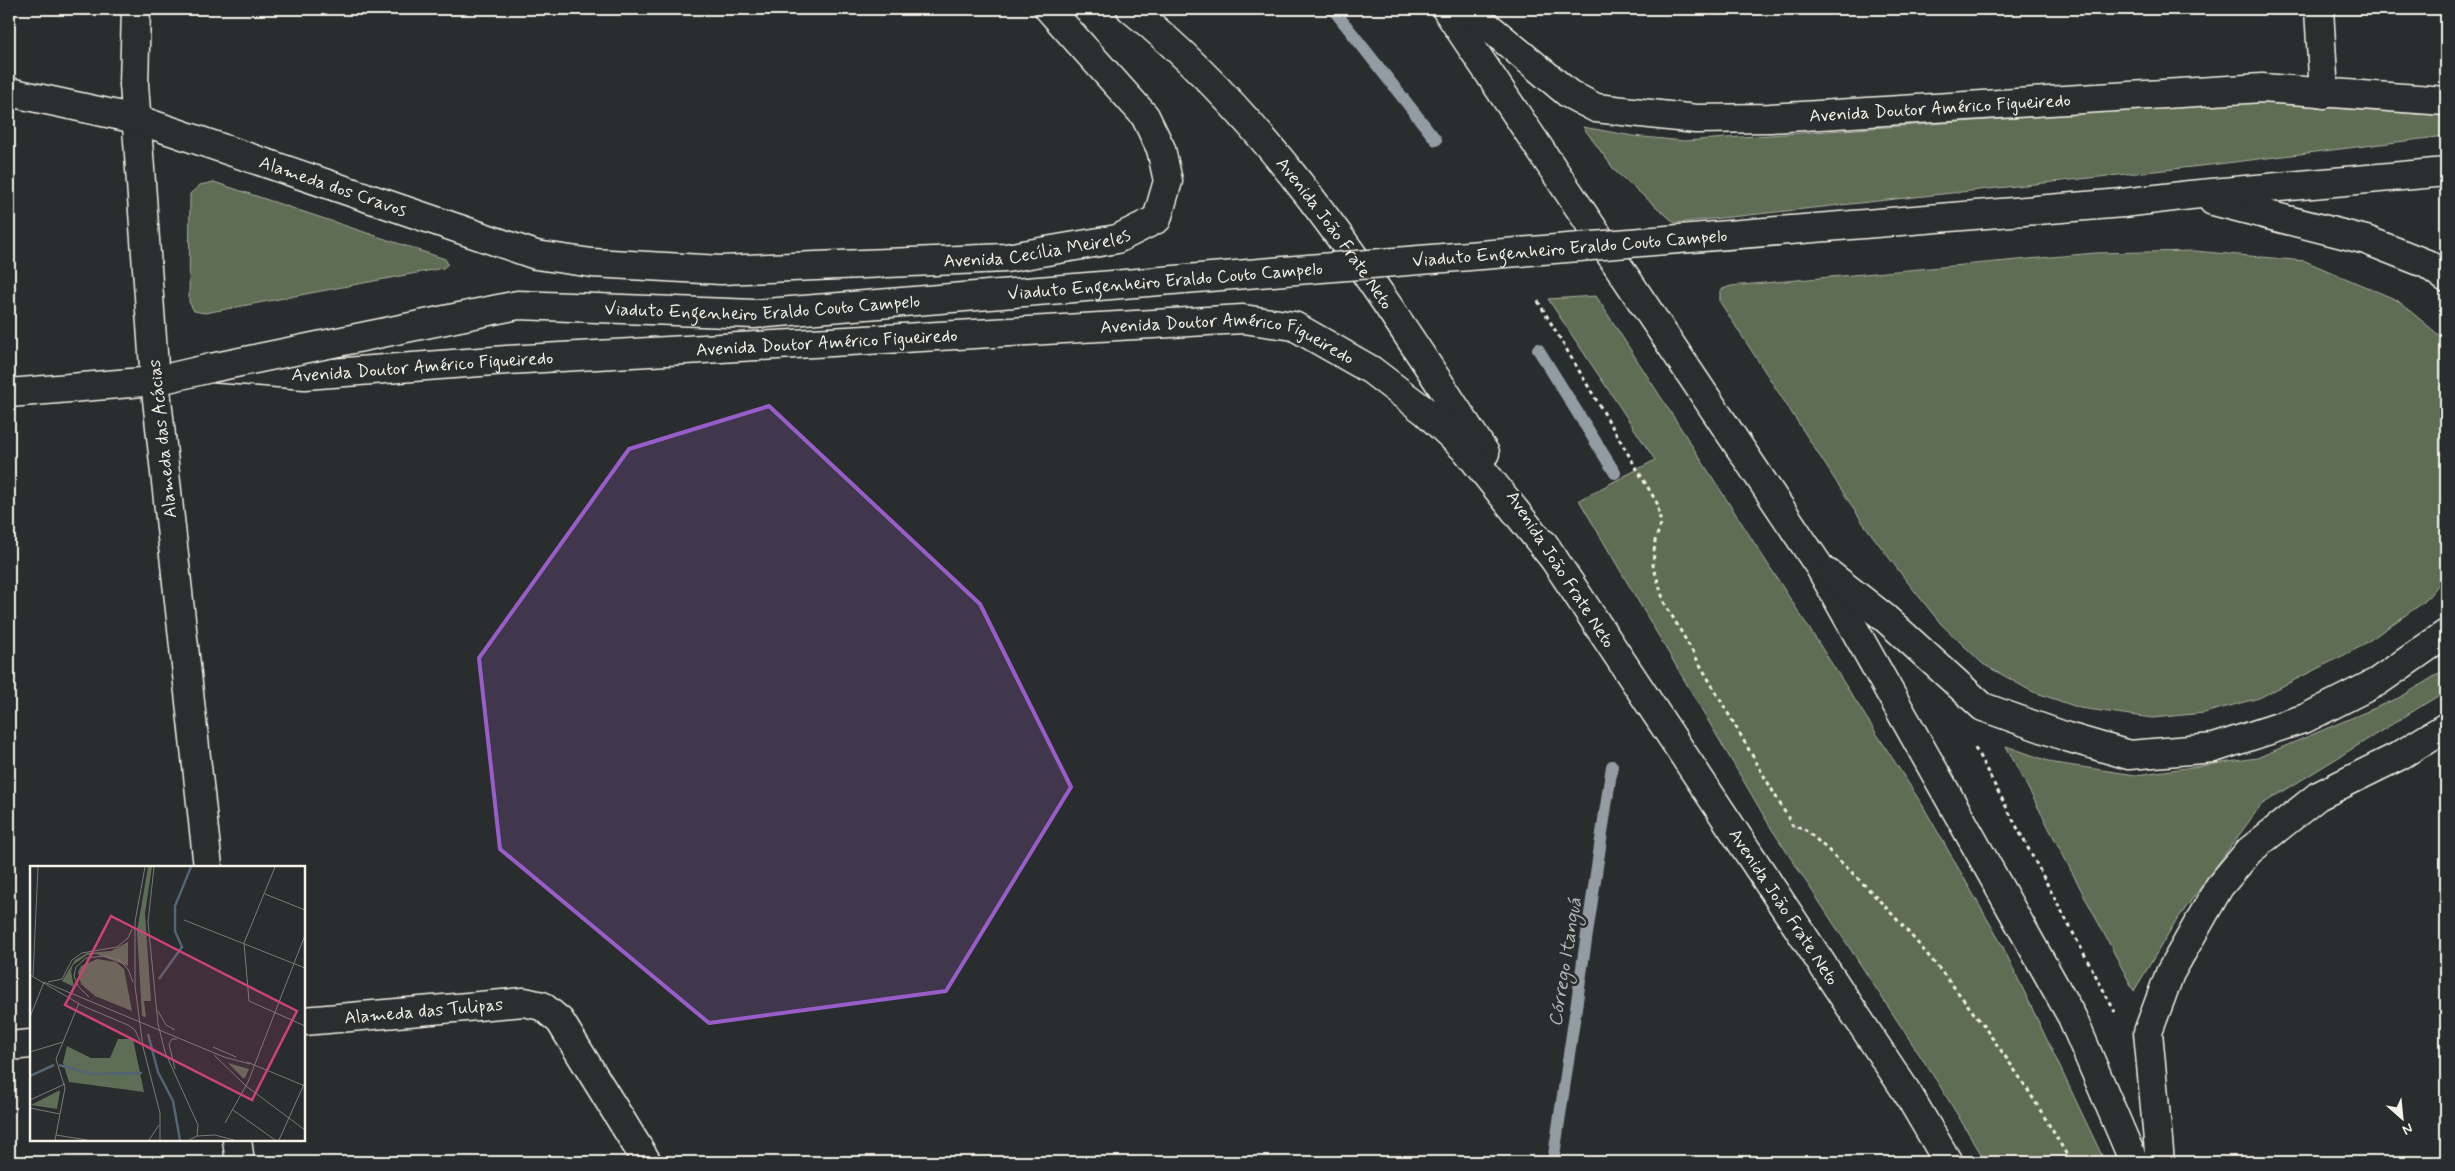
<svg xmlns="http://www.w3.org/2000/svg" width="2455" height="1171" font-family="Mynerve,sans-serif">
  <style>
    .green { fill: #5e6d55; stroke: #a9af9e }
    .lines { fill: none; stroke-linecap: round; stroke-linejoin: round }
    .stream { stroke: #939ca3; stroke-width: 12 }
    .street-casing { stroke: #f4f1e8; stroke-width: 31 }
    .secondary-casing { stroke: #f4f1e8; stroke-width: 31 }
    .path { stroke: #f4f1e8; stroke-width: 3; stroke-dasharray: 4 4; stroke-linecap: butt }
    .street { stroke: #2a2d2e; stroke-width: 28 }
    .secondary { stroke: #2a2d2e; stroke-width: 28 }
    .secondary-bridge-casing { stroke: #f4f1e8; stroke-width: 31; stroke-linecap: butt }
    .secondary-bridge { stroke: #2a2d2e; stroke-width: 28 }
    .marked { fill: #995dc9; fill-opacity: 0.2; stroke: #995dc9; stroke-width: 4; stroke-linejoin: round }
    .labels { text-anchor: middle; stroke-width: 5; stroke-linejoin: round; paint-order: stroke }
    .street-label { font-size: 18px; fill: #f4f1e8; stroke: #2a2d2e }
    .water-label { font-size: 19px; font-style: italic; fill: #b3b9ba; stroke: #2a2d2e }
    .inset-river { fill: none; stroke: #526475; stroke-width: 2.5 }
    .inset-road { fill: none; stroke: #7b7b78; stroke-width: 1 }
    .view { fill: #cc4377; fill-opacity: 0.15; stroke: #cc4377; stroke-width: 2.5 }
    .inset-edge { fill: none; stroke: #f4f1e8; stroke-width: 2.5 }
  </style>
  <rect width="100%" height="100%" fill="#2a2d2e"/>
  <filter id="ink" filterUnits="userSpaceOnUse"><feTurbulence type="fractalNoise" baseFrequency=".02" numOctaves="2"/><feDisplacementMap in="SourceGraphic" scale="10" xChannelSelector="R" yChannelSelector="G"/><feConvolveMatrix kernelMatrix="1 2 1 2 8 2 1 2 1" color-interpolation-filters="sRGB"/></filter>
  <g filter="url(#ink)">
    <path class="green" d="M 2249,102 L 2446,116 L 2446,136 L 2210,165 L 1675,223 L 1616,172 L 1583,127 L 1633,136 L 1684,141 Z
      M 214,182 L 445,259 L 448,264 L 443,268 L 205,313 L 194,311 L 189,302 L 190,194 L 200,185 Z
      M 2195,251 L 2305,261 L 2397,300 L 2446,341 L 2446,576 L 2424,602 L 2360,647 L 2259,698 L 2204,713 L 2152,718 L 2080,708 L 2031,691 L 1983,664 L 1941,624 L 1905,579 L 1863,523 L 1720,302 L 1720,290 L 1731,286 L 2095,253 Z
      M 1596,296 L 1923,806 L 2002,945 L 2105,1162 L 1986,1162 L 1940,1086 L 1771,828 L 1579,500 L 1655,460 L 1548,299 Z
      M 2446,669 L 2446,691 L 2261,805 L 2174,924 L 2134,991 L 2006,746 L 2054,763 L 2136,775 L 2257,758 L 2401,697 Z"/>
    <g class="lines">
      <path class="stream" d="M 1333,9 L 1436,140
        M 1538,349 L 1615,473
        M 1553,1162 L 1612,766"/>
      <defs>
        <g id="street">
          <path d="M 136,9 L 134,84 L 155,381"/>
          <path d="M 2319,9 L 2324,94"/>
          <path id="s1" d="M 9,92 L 136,119 L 536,255 L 592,263 L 721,270 L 1006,258 L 1117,239 L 1157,219 L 1168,181 L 1161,149 L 1145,116 L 1049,9"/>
          <path id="s2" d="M 304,1021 L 524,1002 L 542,1006 L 560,1021 L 647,1162"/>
          <path d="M 9,1046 L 31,1044"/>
        </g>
        <g id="secondary">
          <path id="s3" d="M 1131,9 C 1279,128 1382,296 1485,453"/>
          <path d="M 1446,9 L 1819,566 L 2072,1017 L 2134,1162"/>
          <path id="s4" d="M 1467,9 L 1569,94 L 1596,108 L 1696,119 L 1770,118 L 2262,88 L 2446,101"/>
          <path d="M 2213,201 L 2366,240 L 2427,264 L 2446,278"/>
          <path d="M 2123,203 L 2190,195 L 2446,172"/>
          <path d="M 155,381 L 208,867"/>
          <path id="s5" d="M 9,393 L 155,381 L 211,368 L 305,375 L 507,360 L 1243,319 L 1294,326 L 1371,370 L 1426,412 L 1467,451 L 1554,559"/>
          <path id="s6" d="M 1544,544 L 1908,1094 L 1948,1162"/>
          <path d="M 1829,574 L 1885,618 L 1983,707 L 2067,737 L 2129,755 L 2214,748 L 2306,718 L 2377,682 L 2446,634"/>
          <path d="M 237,1140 L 240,1162"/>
          <path d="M 2160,1162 L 2148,1032 L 2170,973 L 2219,887 L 2249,851 L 2318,796 L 2399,756 L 2446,727"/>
        </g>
      </defs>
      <use href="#street" class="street-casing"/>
      <use href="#secondary" class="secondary-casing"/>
      <path class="path" d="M 1538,301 L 1657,503 L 1661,524 L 1655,541 L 1653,565 L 1664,602 L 1794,828 L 1802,827 C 1886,898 1961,990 2022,1081 C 2039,1107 2055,1135 2071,1162
        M 1975,748 L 2115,1012"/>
      <use href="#street" class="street"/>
      <use href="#secondary" class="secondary"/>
      <defs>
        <g id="secondary-bridge">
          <path id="s7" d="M 211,368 L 518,305 L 754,314 L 2123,203"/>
        </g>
      </defs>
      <use href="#secondary-bridge" class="secondary-bridge-casing"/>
      <use href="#secondary-bridge" class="secondary-bridge"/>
    </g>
  </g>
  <path class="marked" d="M 769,406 L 980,604 L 1071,787 L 946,991 L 709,1023 L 500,849 L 479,658 L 629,449 Z"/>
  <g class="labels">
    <g class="street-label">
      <text dy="6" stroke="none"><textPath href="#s4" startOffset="508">Avenida Doutor Américo Figueiredo</textPath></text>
      <text dy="6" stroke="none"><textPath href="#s1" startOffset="338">Alameda dos Cravos</textPath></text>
      <text dy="6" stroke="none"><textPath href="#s3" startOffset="304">Avenida João Frate Neto</textPath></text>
      <text dy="6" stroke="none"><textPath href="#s1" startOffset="1055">Avenida Cecília Meireles</textPath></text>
      <text dy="6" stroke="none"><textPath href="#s7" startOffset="1368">Viaduto Engenheiro Eraldo Couto Campelo</textPath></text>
      <text dy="6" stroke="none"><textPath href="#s7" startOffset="962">Viaduto Engenheiro Eraldo Couto Campelo</textPath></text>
      <text dy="6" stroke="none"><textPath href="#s7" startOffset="558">Viaduto Engenheiro Eraldo Couto Campelo</textPath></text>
      <text dy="6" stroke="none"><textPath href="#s5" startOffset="821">Avenida Doutor Américo Figueiredo</textPath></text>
      <text dy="6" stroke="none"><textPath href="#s5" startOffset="1226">Avenida Doutor Américo Figueiredo</textPath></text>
      <text dy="6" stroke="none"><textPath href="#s5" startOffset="416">Avenida Doutor Américo Figueiredo</textPath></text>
      <text transform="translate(162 439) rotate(-96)" y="6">Alameda das Acácias</text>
      <text transform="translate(1561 569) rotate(57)" y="6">Avenida João Frate Neto</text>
      <text dy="6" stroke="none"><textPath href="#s6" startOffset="435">Avenida João Frate Neto</textPath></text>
      <text dy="6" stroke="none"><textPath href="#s2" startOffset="120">Alameda das Tulipas</textPath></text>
    </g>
    <g class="water-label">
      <text transform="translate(1564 962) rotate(-81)" y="7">Córrego Itanguá</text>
    </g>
  </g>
  <g transform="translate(30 866)">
    <rect width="275" height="275" fill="#2a2d2e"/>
    <path d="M 118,1 L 122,1 L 115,47 L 121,135 L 114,135 L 116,151 L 112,150 L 107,65 ZM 98,76 L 98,100 L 66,88 L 57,89 L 43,99 L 41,105 L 44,121 L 32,115 L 45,94 L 57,87 L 81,85 ZM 67,93 L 86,96 L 94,103 L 102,145 L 65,130 L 51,118 L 48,106 L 51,100 ZM 88,173 L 103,173 L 114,226 L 39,216 L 33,197 L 37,180 L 61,192 L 80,192 ZM 198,197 L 219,203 L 215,212 L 213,212 ZM 30,225 L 27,243 L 1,239 L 28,225 Z" fill="#5e6d55"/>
    <path class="inset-river" d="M 129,113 L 152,81 L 145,65 L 145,40 L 161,1M 118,168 L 128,206 L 143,235 L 150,274M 29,199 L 61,208 L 112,207M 0,210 L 24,199"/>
    <path class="inset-road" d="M 115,1 L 105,56 L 105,120 L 113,181 L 130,247 L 130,274M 124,1 L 118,56 L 128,158 L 135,186 L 168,259 L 167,270 L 159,274M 245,1 L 214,77 L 219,135 L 275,160M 235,28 L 275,44M 154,54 L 275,102M 0,109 L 53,140 L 98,159 L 105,164 L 110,175M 3,110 L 8,1M 14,116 L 194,191 L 220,198M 18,116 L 32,113 L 42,94 L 52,87 L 87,81 L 98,72 L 102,63M 59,131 L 48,120 L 44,110 L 46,101 L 56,92 L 74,90 L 89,94 L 98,103 L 103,116M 128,145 L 136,159 L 145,164M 0,151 L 14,116M 183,181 L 206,191M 0,186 L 33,176M 184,189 L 216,220 L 275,264M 217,196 L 275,220M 145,203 L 139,178 L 142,173 L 147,173M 0,234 L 35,218M 0,242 L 30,248M 203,244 L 245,274M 195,257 L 218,216 L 275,69M 26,269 L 57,274M 167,270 L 185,269 L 204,274M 25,274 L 35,222 L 26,193 L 49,137M 119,274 L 129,259M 249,274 L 275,216"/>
    <path class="view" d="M 81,50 L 267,145 L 222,234 L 35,139 Z"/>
    <rect width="275" height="275" class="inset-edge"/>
  </g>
  <rect width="2455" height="1171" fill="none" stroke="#2a2d2e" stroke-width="30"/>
  <rect x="15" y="15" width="2425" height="1141" fill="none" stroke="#f4f1e8" stroke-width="2" filter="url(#ink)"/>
  <g transform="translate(2402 1118) rotate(153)" stroke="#2a2d2e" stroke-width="4" paint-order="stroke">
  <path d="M0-4L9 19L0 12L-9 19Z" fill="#f4f1e8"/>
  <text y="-8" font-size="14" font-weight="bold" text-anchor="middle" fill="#f4f1e8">N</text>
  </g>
</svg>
